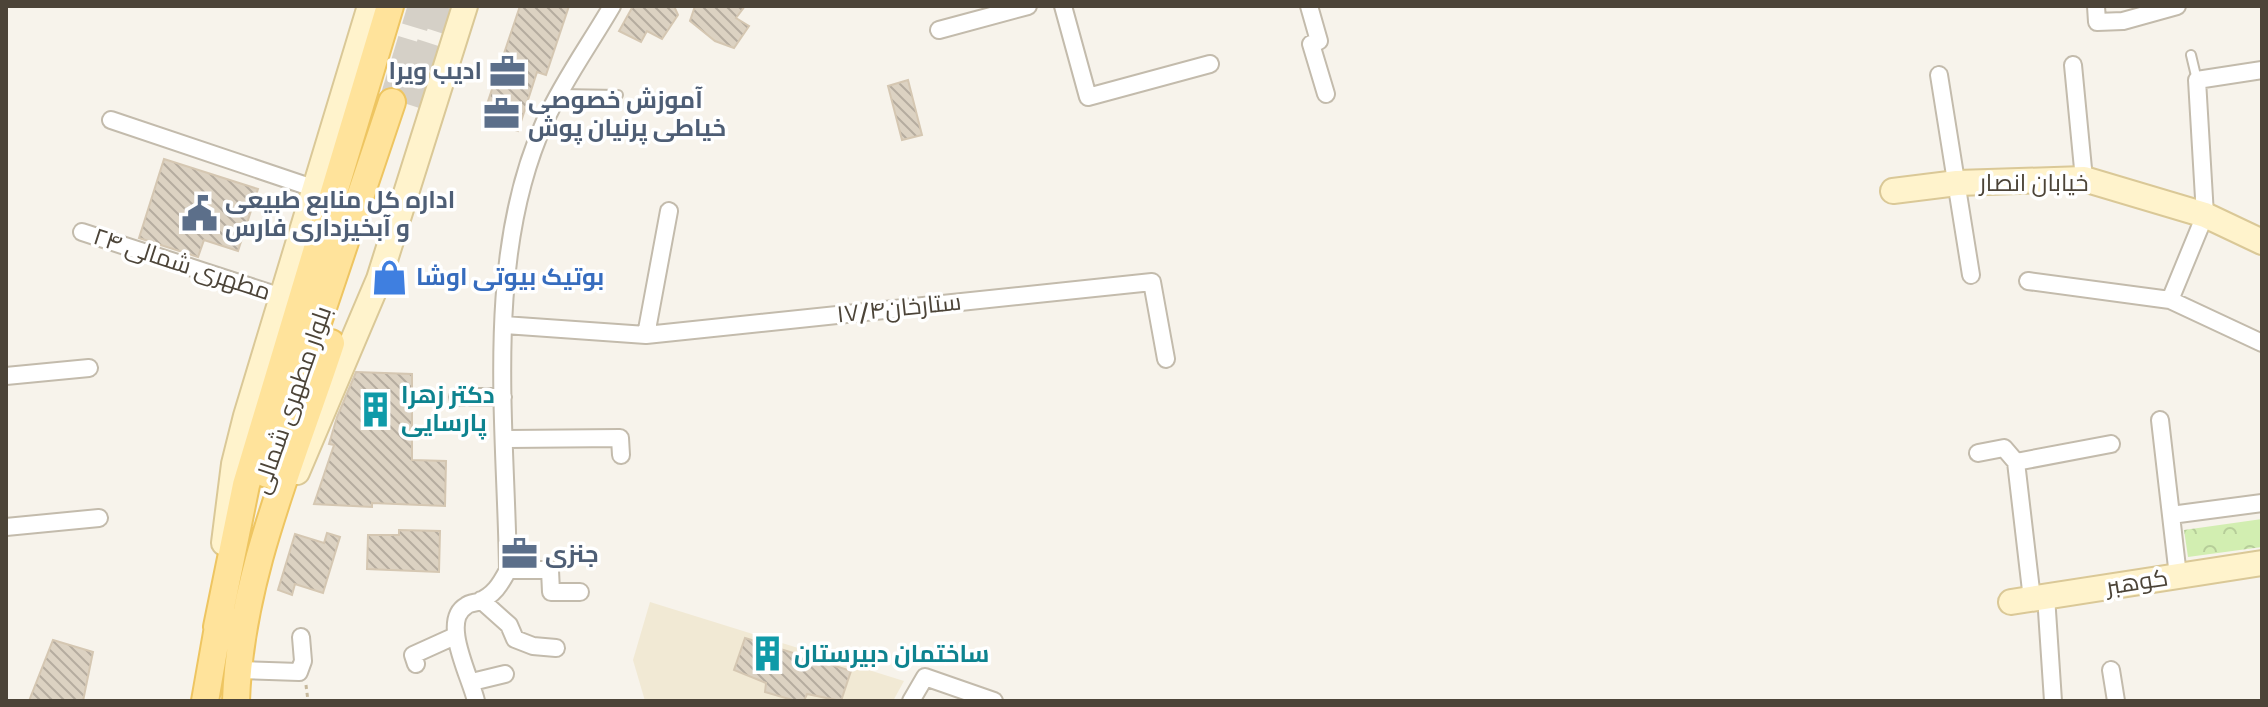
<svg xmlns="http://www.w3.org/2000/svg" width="2268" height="707" font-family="Signika,Cairo,sans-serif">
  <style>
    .education { fill: #f1e9d4 }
    .park { fill: url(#park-crowns) }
    .building { fill: url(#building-back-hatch); stroke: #d5c7b2; stroke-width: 2 }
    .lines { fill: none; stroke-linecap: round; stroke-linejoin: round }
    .primary-tunnel { stroke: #d5d0c7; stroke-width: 26; stroke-dasharray: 26 13; stroke-linecap: butt }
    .lane-casing { stroke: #c3bbac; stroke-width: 12 }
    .street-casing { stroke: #c3bbac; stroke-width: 20 }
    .secondary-casing { stroke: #dac897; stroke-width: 28 }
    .primary-casing { stroke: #eec561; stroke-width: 30 }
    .path { stroke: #c6b89c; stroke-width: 3; stroke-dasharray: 4 4; stroke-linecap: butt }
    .lane { stroke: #fff; stroke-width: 8 }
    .street { stroke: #fff; stroke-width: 16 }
    .secondary { stroke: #fff3cc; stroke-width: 24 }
    .primary { stroke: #ffe39b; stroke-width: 26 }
    .labels { text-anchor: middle; stroke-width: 7; stroke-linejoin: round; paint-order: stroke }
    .service-label { font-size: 24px; font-weight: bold; fill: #4e5e75; stroke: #fff; text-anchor: start }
    .street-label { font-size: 24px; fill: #4c4438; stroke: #fff }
    .shop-label { font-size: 24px; font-weight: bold; fill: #366cbe; stroke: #fff; text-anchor: start }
    .culture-label { font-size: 24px; font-weight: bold; fill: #0d838f; stroke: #fff; text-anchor: start }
  </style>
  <defs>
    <pattern id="park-crowns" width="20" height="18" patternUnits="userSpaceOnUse" patternTransform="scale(2)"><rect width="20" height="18" fill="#d2eeb1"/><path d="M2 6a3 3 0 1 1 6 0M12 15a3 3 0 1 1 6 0" fill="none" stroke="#b6cd99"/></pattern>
    <pattern id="building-back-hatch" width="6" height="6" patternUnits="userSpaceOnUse" patternTransform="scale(2)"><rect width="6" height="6" fill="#dcd2c2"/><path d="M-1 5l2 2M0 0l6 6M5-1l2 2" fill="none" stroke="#b5ac9f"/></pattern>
  </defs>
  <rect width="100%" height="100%" fill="#f7f3eb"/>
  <path class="education" d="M 650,602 L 904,681 L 893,701 L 645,701 L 633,660 Z"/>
  <path class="park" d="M 2262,519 L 2262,547 L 2188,557 L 2184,530 Z"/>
  <path class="building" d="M 520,6 L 569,6 L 546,75 L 537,72 L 518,131 L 482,119 Z
    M 633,6 L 674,6 L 678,15 L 662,39 L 647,31 L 641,42 L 619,31 Z
    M 695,6 L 745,6 L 736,18 L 749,26 L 734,48 L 715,41 L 690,21 Z
    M 908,80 L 922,135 L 902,140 L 888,86 Z
    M 164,159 L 258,189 L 238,251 L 204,240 L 198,257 L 139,238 Z
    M 356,372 L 412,374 L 412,460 L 446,461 L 445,506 L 372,503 L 372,507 L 314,504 L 334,445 L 329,444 L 337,417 Z
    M 399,530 L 440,531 L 439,572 L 367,569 L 368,535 L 399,535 Z
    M 327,533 L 340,537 L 323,593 L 295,584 L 292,595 L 278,590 L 295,534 L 324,543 Z
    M 745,638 L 851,671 L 841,701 L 807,694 L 804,701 L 796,701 L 765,692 L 766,683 L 734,670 Z
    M 53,640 L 93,652 L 83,701 L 29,701 Z"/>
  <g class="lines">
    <path class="primary-tunnel" d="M 392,102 L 421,6
      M 410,105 L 442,6"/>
    <defs>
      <path id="lane" d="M 2191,55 L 2197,80
        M 560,94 L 618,95"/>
      <path id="street" d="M 1063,6 L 1088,97 L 1210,64
        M 1309,6 L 1319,41 L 1311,44 L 1326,94
        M 2096,6 L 2097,22 L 2123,21 L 2177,6
        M 939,30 L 1028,6
        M 2073,65 L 2084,179
        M 1939,75 L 1971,275
        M 111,120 L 316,189
        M 82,232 L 282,297
        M 2028,281 L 2170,300 L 2262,343
        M 2170,300 L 2205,215 L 2197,80 L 2262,70
        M 504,325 L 646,335 L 1152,282 L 1166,359
        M 646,335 L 669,211
        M 6,376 L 89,368
        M 458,397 L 503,397
        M 2160,420 L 2178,576
        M 505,439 L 620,438 L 621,455
        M 1978,453 L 2004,448 L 2016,462 L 2032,599
        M 2016,462 L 2111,444
        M 2171,515 L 2262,503
        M 6,527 L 99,518
        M 508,570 L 550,570 L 551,592 L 580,592
        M 2046,596 L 2053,701
        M 481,600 L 509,625 L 515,639 L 533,646 L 556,648
        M 416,664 L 413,655 L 455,636
        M 237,670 L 299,672 L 303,661 L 301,637
        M 2111,670 L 2116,701
        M 472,682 L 505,674
        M 476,701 C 471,678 440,621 466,606 C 469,603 474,603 478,602 C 494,595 500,585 508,570 C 506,426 483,257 545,121 C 563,81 590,44 612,6
        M 911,701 L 925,677 L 994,701"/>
      <path id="secondary" d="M 1893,191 L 1957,183 L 2084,179 L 2205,215 L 2262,242
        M 297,472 L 379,279 L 465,6
        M 224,543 L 234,464 L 246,416 L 370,6
        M 2011,602 L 2262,563"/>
      <path id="primary" d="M 267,474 L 392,102
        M 217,627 L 246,485 L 390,6
        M 205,701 L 221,610
        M 236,701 C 240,577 293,459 331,343"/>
    </defs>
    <use href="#lane" class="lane-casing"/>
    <use href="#street" class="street-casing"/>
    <use href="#secondary" class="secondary-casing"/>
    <use href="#primary" class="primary-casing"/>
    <path class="path" d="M 306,685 L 308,701"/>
    <use href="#lane" class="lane"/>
    <use href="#street" class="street"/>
    <use href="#secondary" class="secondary"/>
    <use href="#primary" class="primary"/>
  </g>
  <defs>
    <symbol id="office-bare" viewBox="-9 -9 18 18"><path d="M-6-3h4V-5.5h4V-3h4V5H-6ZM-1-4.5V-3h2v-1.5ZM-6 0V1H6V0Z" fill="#5c6f8a" stroke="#fff" stroke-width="2.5" paint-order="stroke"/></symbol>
    <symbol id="civic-bare" viewBox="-9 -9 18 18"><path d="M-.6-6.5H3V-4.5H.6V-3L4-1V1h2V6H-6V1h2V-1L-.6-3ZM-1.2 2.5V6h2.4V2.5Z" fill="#5c6f8a" stroke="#fff" stroke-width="2.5" paint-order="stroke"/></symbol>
    <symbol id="shop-bare" viewBox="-9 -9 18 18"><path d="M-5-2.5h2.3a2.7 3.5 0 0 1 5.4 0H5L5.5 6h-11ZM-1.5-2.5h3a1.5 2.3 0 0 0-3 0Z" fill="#3f7fe0" stroke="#fff" stroke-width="2.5" paint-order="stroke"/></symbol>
    <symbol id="building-bare" viewBox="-9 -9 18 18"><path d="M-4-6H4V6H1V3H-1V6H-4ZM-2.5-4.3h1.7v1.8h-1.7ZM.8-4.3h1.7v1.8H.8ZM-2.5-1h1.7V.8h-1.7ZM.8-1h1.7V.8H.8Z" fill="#0f9aa8" stroke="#fff" stroke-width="2.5" paint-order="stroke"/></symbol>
  </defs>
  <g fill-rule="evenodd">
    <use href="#office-bare" x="482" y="46" width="51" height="51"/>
    <use href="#office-bare" x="476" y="88" width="51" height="51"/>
    <use href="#civic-bare" x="174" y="188" width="51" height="51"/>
    <use href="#shop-bare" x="364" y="252" width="51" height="51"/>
    <use href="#building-bare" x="350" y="384" width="51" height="51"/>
    <use href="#office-bare" x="494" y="528" width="51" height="51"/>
    <use href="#building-bare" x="742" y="628" width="51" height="51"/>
  </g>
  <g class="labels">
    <g class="service-label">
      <text x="482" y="79" text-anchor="end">ادیب ویرا</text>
      <text x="528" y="108">آموزش خصوصی<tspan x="528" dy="28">خیاطی پرنیان پوش</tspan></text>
      <text x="225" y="208">اداره کل منابع طبیعى<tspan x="225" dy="28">و آبخیزدارى فارس</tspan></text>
      <text x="545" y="562">جنزی</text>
    </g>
    <g class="street-label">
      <text x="2034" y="191">خیابان انصار</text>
      <text transform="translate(182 264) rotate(18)" y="8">مطهرى شمالى ۲۴</text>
      <text transform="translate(899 308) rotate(-6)" y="8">ستارخان۱۷/۴</text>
      <text transform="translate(292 400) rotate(-71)" y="8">بلوار مطهرى شمالى</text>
      <text transform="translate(2137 582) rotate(-9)" y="8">کوهبر</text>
    </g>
    <g class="shop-label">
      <text x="416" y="285">بوتیک بیوتی اوشا</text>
    </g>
    <g class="culture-label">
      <text x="401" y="403">دکتر زهرا<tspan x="401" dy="28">پارسایی</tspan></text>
      <text x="794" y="662">ساختمان دبیرستان</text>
    </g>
  </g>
  <rect width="2268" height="707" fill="none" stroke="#4c4438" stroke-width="16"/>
</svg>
